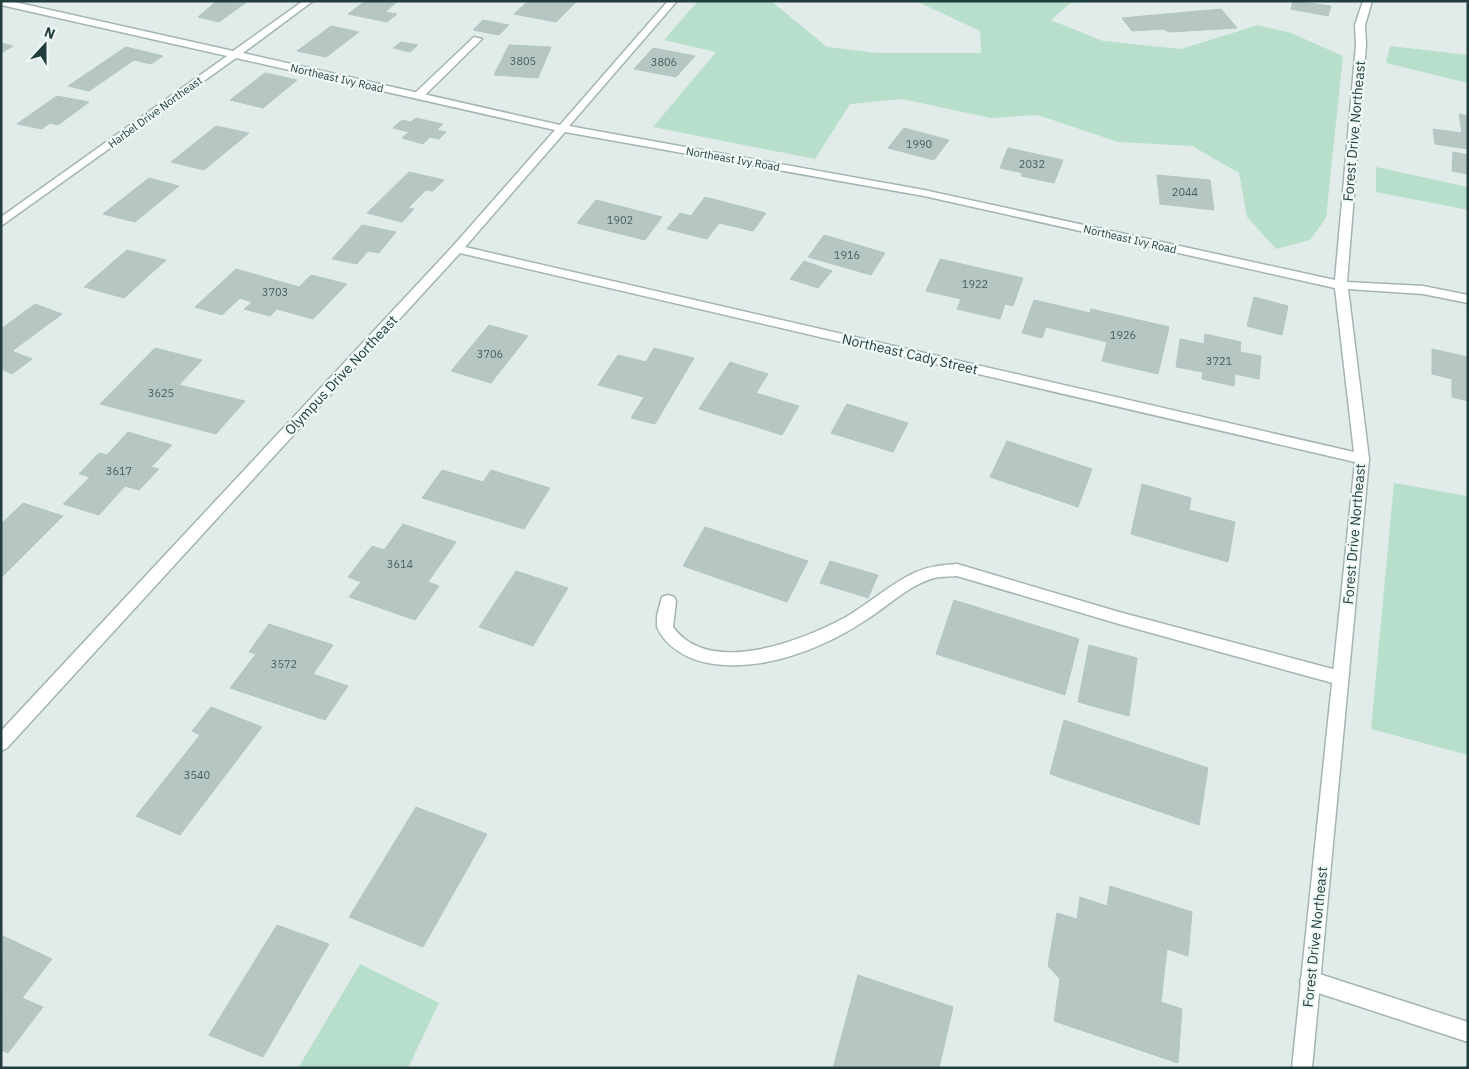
<svg xmlns="http://www.w3.org/2000/svg" width="1469" height="1069" font-family="'IBM Plex Sans',sans-serif">
  <style>
    .green { fill: #b8dfcb }
    .building { fill: #b6c7c3; stroke: #b2c6c3 }
    .lines { fill: none; stroke-linecap: round; stroke-linejoin: round }
    .lane-casing { stroke: #a3b4b3; stroke-width: 3 }
    .street-casing { stroke: #a3b4b3; stroke-width: 3 }
    .lane { fill: #fff; fill-rule: evenodd }
    .street { fill: #fff; fill-rule: evenodd }
    .labels { text-anchor: middle; stroke-width: 4.5; stroke-linejoin: round; paint-order: stroke }
    .number-label { font-size: 11px; fill: #46605e }
    .far-street-label { font-size: 11px; fill: #203e3d; stroke: #f1f9f7 }
    .street-label { font-size: 14px; fill: #203e3d; stroke: #f1f9f7 }
  </style>
  <rect width="100%" height="100%" fill="#e1ecea"/>
  <path class="green" d="M 698,1 L 771,1 L 827,47 L 878,53 L 981,53 L 980,31 L 916,1 L 1113,1 L 1070,3 L 1051,20 L 1103,41 L 1181,49 L 1258,25 L 1291,33 L 1343,56 L 1326,218 L 1310,240 L 1276,249 L 1247,217 L 1239,173 L 1192,146 L 1118,142 L 1038,115 L 991,118 L 902,99 L 850,104 L 815,159 L 653,127 L 716,52 L 664,40 Z
    M 1390,46 L 1468,55 L 1468,83 L 1386,63 Z
    M 1376,167 L 1468,187 L 1468,210 L 1376,192 Z
    M 1394,483 L 1468,496 L 1468,755 L 1371,729 Z
    M 360,964 L 439,1003 L 408,1068 L 298,1068 Z"/>
  <path class="building" d="M 217,1 L 248,1 L 219,22 L 198,17 Z
    M 365,1 L 398,1 L 385,12 L 397,14 L 387,22 L 348,14 Z
    M 528,1 L 577,1 L 556,22 L 514,14 Z
    M 1293,1 L 1331,6 L 1328,16 L 1291,9 Z
    M 1221,9 L 1237,28 L 1169,32 L 1163,29 L 1132,31 L 1122,18 Z
    M 483,20 L 509,25 L 499,35 L 473,30 Z
    M 331,26 L 359,32 L 326,57 L 297,51 Z
    M 401,42 L 418,45 L 410,52 L 393,48 Z
    M 1,43 L 13,46 L 1,53 Z
    M 509,45 L 551,47 L 538,78 L 494,75 Z
    M 126,47 L 163,56 L 151,64 L 134,60 L 89,91 L 68,86 Z
    M 653,48 L 695,56 L 676,77 L 634,69 Z
    M 265,73 L 297,80 L 263,108 L 230,100 Z
    M 57,96 L 89,102 L 58,125 L 50,123 L 42,129 L 17,124 Z
    M 1459,114 L 1468,116 L 1468,149 L 1435,144 L 1433,129 L 1462,133 Z
    M 416,118 L 443,124 L 437,130 L 446,132 L 439,139 L 430,137 L 423,144 L 402,138 L 409,132 L 393,128 L 402,120 L 411,122 Z
    M 216,126 L 249,133 L 204,170 L 171,162 Z
    M 904,128 L 949,140 L 934,160 L 888,148 Z
    M 1008,148 L 1063,160 L 1054,183 L 1021,176 L 1023,173 L 1000,168 Z
    M 1453,152 L 1468,155 L 1468,174 L 1452,171 Z
    M 409,172 L 444,180 L 433,191 L 426,190 L 408,208 L 414,209 L 402,222 L 367,213 Z
    M 1157,175 L 1210,180 L 1214,210 L 1160,204 Z
    M 149,178 L 179,186 L 135,222 L 103,214 Z
    M 705,197 L 766,213 L 753,231 L 719,223 L 707,239 L 667,229 L 680,213 L 691,216 Z
    M 596,200 L 662,217 L 645,240 L 577,223 Z
    M 362,225 L 396,232 L 379,253 L 368,251 L 357,264 L 332,259 Z
    M 824,235 L 885,253 L 871,275 L 808,257 Z
    M 127,250 L 166,260 L 124,298 L 84,287 Z
    M 940,259 L 1023,278 L 1013,306 L 1005,304 L 1000,319 L 957,309 L 961,299 L 926,291 Z
    M 804,261 L 832,271 L 818,288 L 790,279 Z
    M 236,269 L 299,287 L 311,275 L 347,284 L 313,319 L 277,309 L 270,316 L 244,309 L 252,302 L 240,298 L 222,315 L 195,307 Z
    M 1254,297 L 1288,306 L 1282,335 L 1247,326 Z
    M 1034,300 L 1090,313 L 1091,309 L 1169,327 L 1158,374 L 1102,361 L 1107,342 L 1046,327 L 1042,338 L 1022,333 Z
    M 35,304 L 62,314 L 12,351 L 32,359 L 12,374 L 1,369 L 1,329 Z
    M 489,325 L 528,336 L 491,383 L 451,371 Z
    M 1205,334 L 1241,342 L 1240,352 L 1261,356 L 1259,379 L 1235,374 L 1234,386 L 1202,379 L 1203,372 L 1176,367 L 1180,339 L 1204,344 Z
    M 155,348 L 202,360 L 179,385 L 245,401 L 216,434 L 100,404 Z
    M 654,348 L 694,358 L 655,424 L 631,418 L 644,397 L 598,385 L 618,355 L 646,362 Z
    M 1432,349 L 1468,357 L 1468,401 L 1452,397 L 1452,379 L 1432,374 Z
    M 730,362 L 768,374 L 756,393 L 799,406 L 782,435 L 699,409 Z
    M 847,404 L 908,423 L 893,452 L 831,433 Z
    M 128,432 L 172,445 L 151,467 L 159,469 L 139,490 L 125,486 L 99,515 L 63,504 L 90,477 L 79,474 L 99,453 L 107,455 Z
    M 1007,441 L 1092,469 L 1078,507 L 990,477 Z
    M 442,470 L 483,482 L 491,470 L 550,488 L 524,529 L 422,498 Z
    M 1142,484 L 1191,498 L 1189,510 L 1235,522 L 1228,562 L 1131,534 Z
    M 23,503 L 63,516 L 1,578 L 1,524 Z
    M 403,524 L 456,542 L 428,582 L 439,586 L 415,620 L 349,597 L 361,582 L 348,577 L 372,546 L 384,550 Z
    M 705,527 L 808,561 L 787,602 L 683,566 Z
    M 830,561 L 878,575 L 868,598 L 820,583 Z
    M 516,571 L 568,588 L 533,646 L 479,627 Z
    M 954,600 L 1079,639 L 1065,695 L 936,654 Z
    M 269,624 L 333,645 L 313,674 L 348,686 L 325,720 L 230,688 L 256,654 L 249,652 Z
    M 1089,645 L 1137,658 L 1129,716 L 1078,702 Z
    M 211,707 L 262,727 L 180,835 L 136,816 L 200,735 L 192,731 Z
    M 1064,720 L 1208,768 L 1199,825 L 1050,774 Z
    M 416,807 L 487,834 L 423,947 L 349,917 Z
    M 1110,886 L 1192,912 L 1188,956 L 1167,949 L 1161,1002 L 1182,1009 L 1178,1063 L 1054,1021 L 1060,979 L 1048,966 L 1057,913 L 1077,919 L 1080,897 L 1107,906 Z
    M 277,925 L 329,944 L 263,1057 L 209,1035 Z
    M 3,936 L 52,959 L 22,998 L 43,1007 L 8,1053 L 1,1050 Z
    M 858,975 L 953,1007 L 939,1068 L 833,1068 Z"/>
  <g class="lines">
    <defs>
      <path id="lane" d="M 474,37 L 482,39 L 422,98 L 414,98 L 414,94 Z
        M 957,564 L 1119,612 L 1340,671 L 1346,673 L 1348,678 L 1346,683 L 1340,685 L 1119,624 L 957,576 C 949,577 942,576 934,578 C 909,585 888,606 866,620 C 822,649 761,673 708,663 C 687,659 666,647 657,627 L 657,616 L 662,597 L 668,595 L 674,597 L 676,601 L 673,627 C 710,678 803,640 846,617 C 870,603 891,583 916,572 C 930,566 943,565 957,564 Z
        M 1310,971 L 1468,1022 L 1468,1042 L 1303,988 L 1300,981 L 1303,974 Z"/>
      <path id="street" d="M 1,1 L 10,1 L 233,51 L 303,1 L 313,1 L 243,53 L 560,125 L 668,1 L 677,1 L 569,126 L 924,190 L 1335,280 L 1356,45 L 1355,25 L 1363,1 L 1372,1 L 1365,25 L 1366,45 L 1347,282 L 1423,286 L 1468,295 L 1468,303 L 1423,294 L 1348,289 L 1369,459 L 1312,1068 L 1292,1068 L 1355,462 L 460,253 L 7,748 L 1,751 L 1,731 L 453,246 L 555,130 L 236,58 L 1,226 L 1,217 L 227,56 L 1,5 ZM 565,132 L 924,196 L 1335,288 L 1354,452 L 465,247 Z"/>
    </defs>
    <use href="#lane" class="lane-casing"/>
    <use href="#street" class="street-casing"/>
    <use href="#lane" class="lane"/>
    <use href="#street" class="street"/>
  </g>
  <g class="labels">
    <g class="number-label">
      <text x="523" y="65">3805</text>
      <text x="664" y="66">3806</text>
      <text x="919" y="148">1990</text>
      <text x="1032" y="168">2032</text>
      <text x="1185" y="196">2044</text>
      <text x="620" y="224">1902</text>
      <text x="847" y="259">1916</text>
      <text x="975" y="288">1922</text>
      <text x="275" y="296">3703</text>
      <text x="1123" y="339">1926</text>
      <text x="490" y="358">3706</text>
      <text x="1219" y="365">3721</text>
      <text x="161" y="397">3625</text>
      <text x="119" y="475">3617</text>
      <text x="400" y="568">3614</text>
      <text x="284" y="668">3572</text>
      <text x="197" y="779">3540</text>
    </g>
    <g class="far-street-label">
      <text transform="translate(337 78) rotate(13)" y="4">Northeast Ivy Road</text>
      <text transform="translate(155 112) rotate(-36)" y="4">Harbel Drive Northeast</text>
      <text transform="translate(733 159) rotate(10)" y="4">Northeast Ivy Road</text>
      <text transform="translate(1130 239) rotate(13)" y="4">Northeast Ivy Road</text>
    </g>
    <g class="street-label">
      <text transform="translate(1354 131) rotate(-85)" y="5">Forest Drive Northeast</text>
      <text transform="translate(910 354) rotate(13)" y="5">Northeast Cady Street</text>
      <text transform="translate(341 375) rotate(-47)" y="5">Olympus Drive Northeast</text>
      <text transform="translate(1354 534) rotate(-85)" y="5">Forest Drive Northeast</text>
      <text transform="translate(1315 937) rotate(-84)" y="5">Forest Drive Northeast</text>
    </g>
  </g>
  <rect width="1469" height="1069" fill="none" stroke="#203e3d" stroke-width="5"/>
  <g transform="translate(45 45) rotate(21)" stroke="#f1f9f7" stroke-width="4" paint-order="stroke">
  <path d="M0-4L9 19L0 12L-9 19Z" fill="#203e3d"/>
  <text y="-8" font-size="14" font-weight="bold" text-anchor="middle" fill="#203e3d">N</text>
  </g>
</svg>
